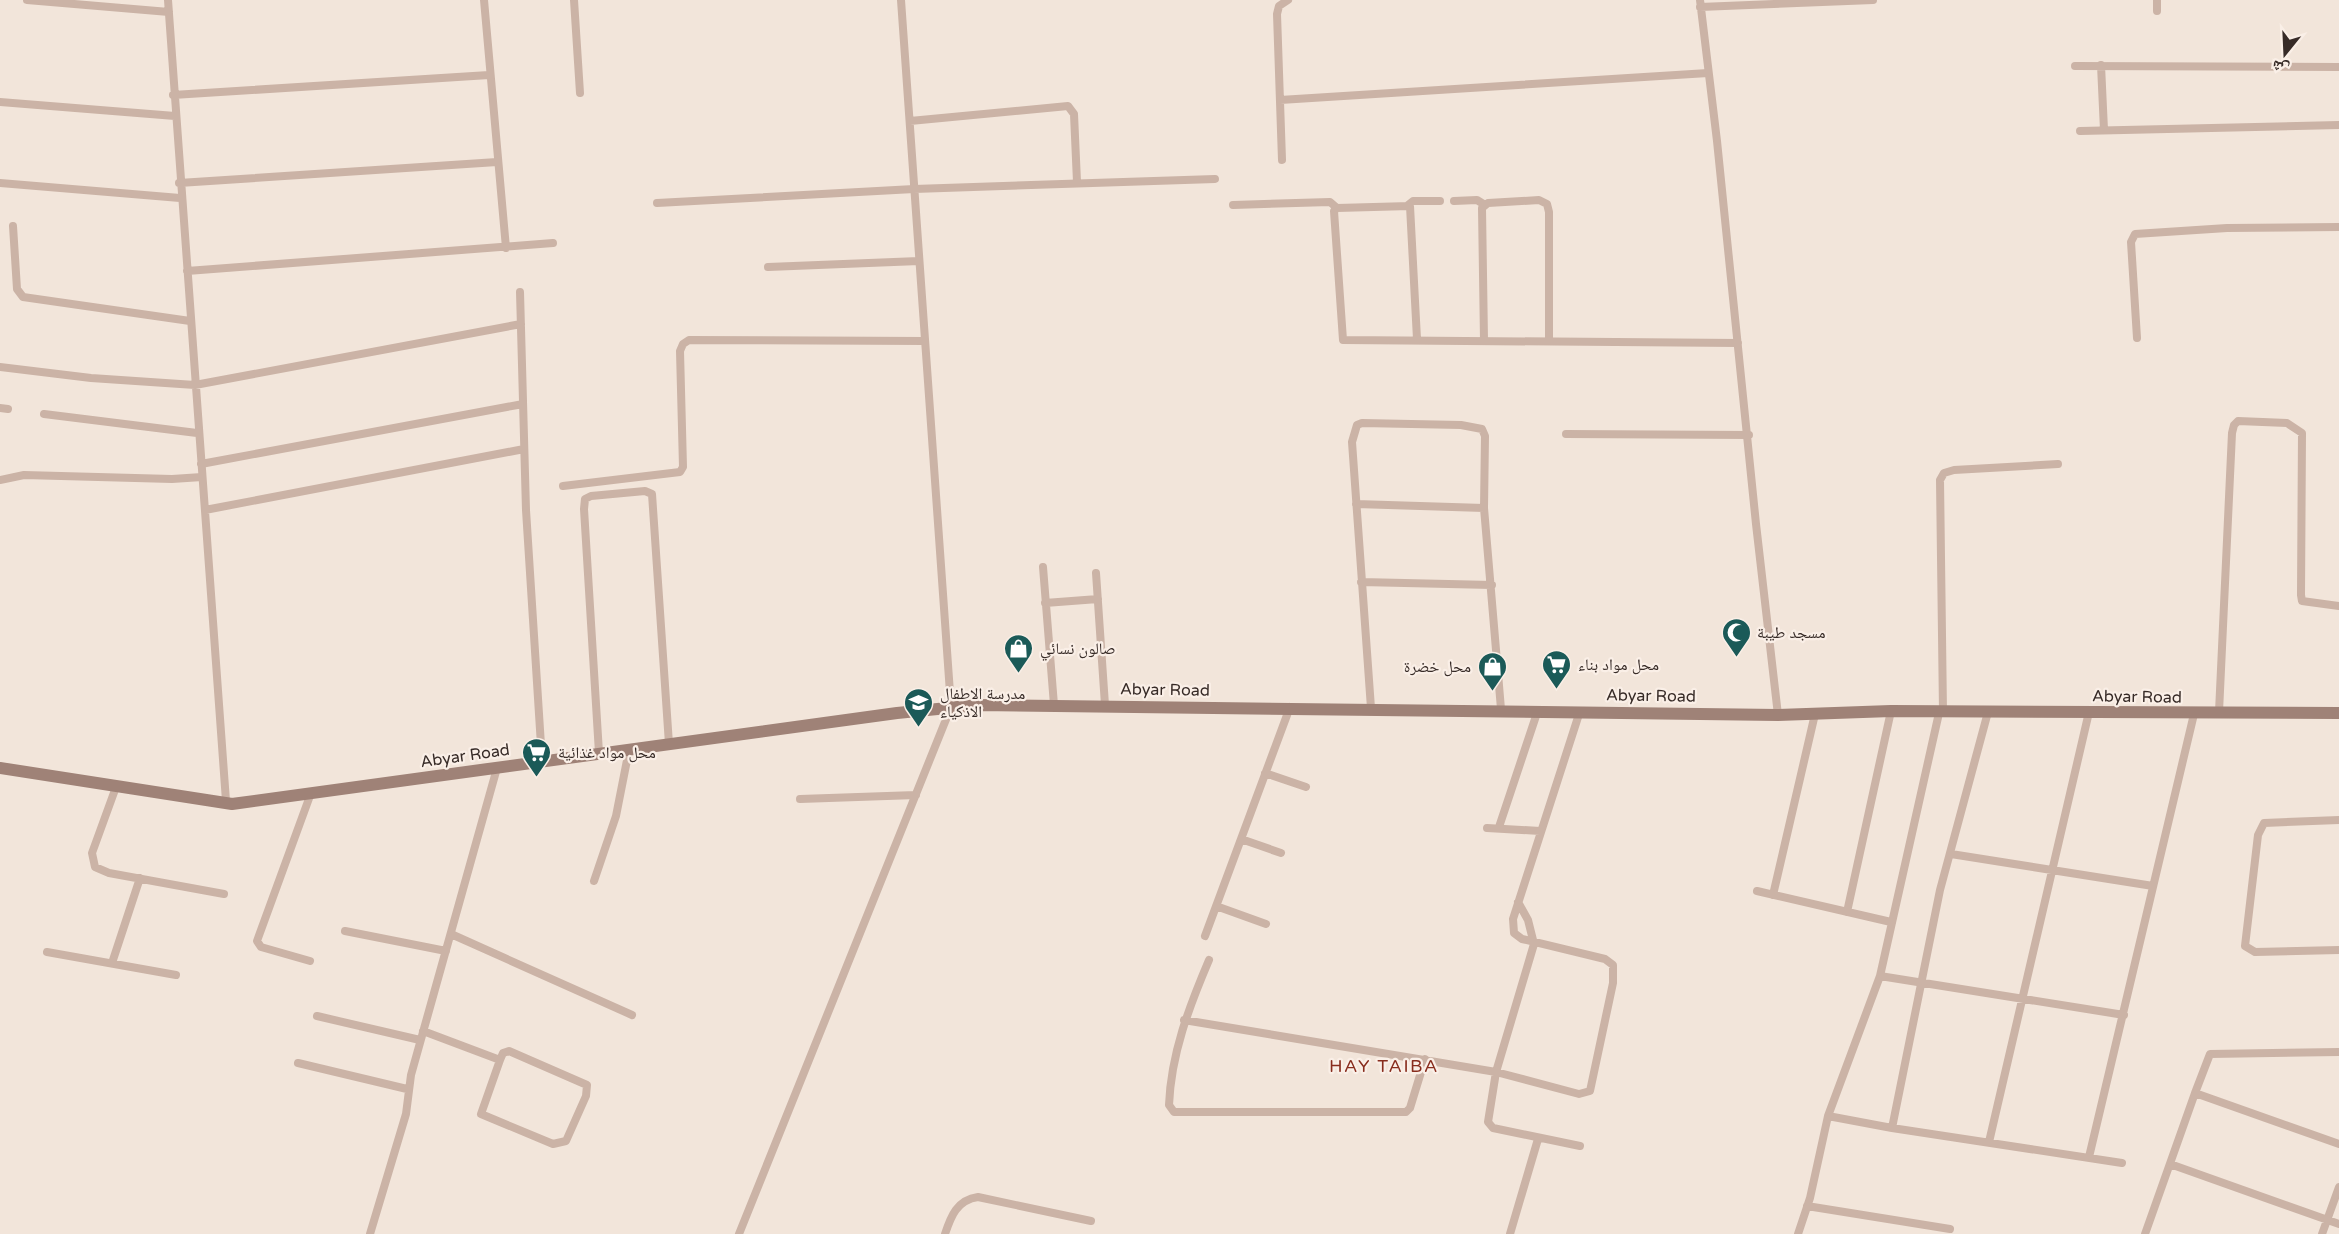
<svg xmlns="http://www.w3.org/2000/svg" width="2339" height="1234" font-family="'Varela Round','Noto Naskh Arabic',sans-serif">
  <style>
    .lines { fill: none; stroke-linecap: round; stroke-linejoin: round }
    .minor { stroke: #cbb3a6; stroke-width: 8 }
    .secondary { stroke: #9f8277; stroke-width: 12 }
    .labels { text-anchor: middle; stroke-width: 4.5; stroke-linejoin: round; paint-order: stroke }
    .poi-label { font-size: 16px; fill: #372b27; stroke: #faefe7; text-anchor: start }
    .street-label { font-size: 16px; fill: #372b27; stroke: #faefe7 }
    .neighbourhood-label { font-size: 18px; letter-spacing: 1.5px; fill: #882d1e; stroke: #faefe7 }
  </style>
  <rect width="100%" height="100%" fill="#f2e5da"/>
  <g class="lines">
    <path class="minor" d="M 27,0 L 169,12
      M 168,0 L 226,801
      M 484,0 L 506,248
      M 574,0 L 580,93
      M 1700,0 L 1717,141 L 1756,524 L 1778,715
      M 2157,0 L 2157,11
      M 1700,7 L 1873,0
      M 2101,65 L 2104,130
      M 2075,66 L 2339,67
      M 173,95 L 489,75
      M 1280,100 L 1708,73
      M 0,102 L 175,116
      M 910,121 L 1068,106 L 1074,114 L 1077,182
      M 2080,131 L 2339,125
      M 1282,160 L 1277,14 L 1279,6 L 1288,0
      M 0,183 L 180,198
      M 179,183 L 497,162
      M 1454,201 L 1477,200 L 1485,205
      M 657,203 L 914,189 L 1215,179
      M 1233,205 L 1330,202 L 1337,208
      M 1408,205 L 1413,201 L 1440,201
      M 13,226 L 17,289 L 23,297 L 190,321
      M 768,267 L 919,261
      M 187,271 L 553,243
      M 520,292 L 526,510 L 542,761
      M 2137,338 L 2131,242 L 2135,234 L 2227,228 L 2339,227
      M 1417,339 L 1410,206 L 1337,208 L 1334,211 L 1343,340 L 1738,343
      M 1484,340 L 1482,208 L 1488,203 L 1539,200 L 1547,204 L 1549,212 L 1549,341
      M 0,367 L 91,378 L 195,385 L 521,324
      M 0,408 L 8,409
      M 44,414 L 197,433
      M 1566,434 L 1749,435
      M 201,464 L 523,404
      M 0,480 L 24,475 L 172,479 L 202,477
      M 563,486 L 680,472 L 683,467 L 680,351 L 683,344 L 689,340 L 925,341
      M 1356,504 L 1484,508
      M 205,510 L 524,449
      M 1043,567 L 1054,705
      M 1096,573 L 1105,705
      M 1361,582 L 1492,585
      M 1045,603 L 1098,599
      M 1371,708 L 1352,442 L 1357,425 L 1362,423 L 1461,425 L 1482,429 L 1485,436 L 1484,508 L 1501,709
      M 1943,712 L 1940,480 L 1944,473 L 1954,470 L 2058,464
      M 2219,712 L 2232,433 L 2234,425 L 2238,421 L 2287,423 L 2302,433 L 2301,595 L 2302,601 L 2339,606
      M 599,753 L 584,509 L 585,499 L 591,496 L 645,491 L 652,494 L 669,744
      M 1265,773 L 1306,787
      M 116,787 L 92,853 L 95,867 L 109,873 L 224,894
      M 800,799 L 916,795
      M 2339,820 L 2264,823 L 2258,835 L 2245,946 L 2255,952 L 2339,950
      M 1499,827 L 1538,710
      M 1487,828 L 1540,831
      M 1241,839 L 1281,853
      M 1951,854 L 2153,886
      M 594,881 L 616,816 L 629,750
      M 1757,891 L 1891,922
      M 1773,895 L 1815,714
      M 1518,902 L 1528,920 L 1534,944 L 1496,1072 L 1488,1122 L 1493,1128 L 1580,1146
      M 1216,906 L 1266,924
      M 1847,912 L 1891,711
      M 345,931 L 446,951
      M 451,934 L 632,1015
      M 1205,936 L 1290,707
      M 47,952 L 176,975
      M 1209,960 C 1189,1007 1171,1054 1169,1105 L 1174,1112 L 1406,1112 L 1410,1108 L 1425,1059
      M 310,961 L 261,947 L 257,941 L 311,793
      M 112,963 L 140,878
      M 1880,976 L 2124,1015
      M 317,1016 L 420,1040
      M 1184,1020 L 1496,1072 L 1579,1094 L 1590,1091 L 1613,983 L 1613,965 L 1605,959 L 1522,939 L 1514,933 L 1513,919 L 1580,711
      M 423,1031 L 500,1060
      M 509,1051 L 587,1085 L 586,1096 L 566,1141 L 553,1144 L 481,1114 L 500,1060 L 503,1053 Z
      M 298,1063 L 407,1089
      M 2195,1093 L 2210,1054 L 2339,1052
      M 1828,1116 L 1892,1128 L 2122,1163
      M 1892,1128 L 1940,890 L 1988,712
      M 1989,1142 L 2089,712
      M 2089,1157 L 2194,714
      M 2170,1164 L 2339,1224
      M 1807,1206 L 1950,1229
      M 370,1234 L 406,1114 L 411,1075 L 497,768
      M 739,1234 L 951,707 L 901,0
      M 945,1234 C 951,1216 957,1200 978,1197 L 1091,1221
      M 1510,1234 L 1538,1139
      M 1798,1234 L 1810,1198 L 1828,1116 L 1880,976 L 1939,713
      M 2145,1234 L 2195,1093 L 2339,1144
      M 2322,1234 L 2339,1187"/>
    <path class="secondary" d="M 0,768 L 232,804 L 897,713 L 978,705 L 1778,715 L 1891,711 L 2339,713"/>
  </g>
  <defs>
    <symbol id="mosque-pin" viewBox="-11 -11 22 30"><path d="M0 17L-7.5 6A9.5 9.5 0 1 1 7.5 6Z" fill="#1b5a58" stroke="#faefe7"/><path d="M3.5-4.9A6 6 0 1 0 3.5 4.9A5 5 0 1 1 3.5-4.9Z" fill="#fff"/></symbol>
    <symbol id="shop-pin" viewBox="-11 -11 22 30"><path d="M0 17L-7.5 6A9.5 9.5 0 1 1 7.5 6Z" fill="#1b5a58" stroke="#faefe7"/><path d="M-5-2.5h2.3a2.7 3.5 0 0 1 5.4 0H5L5.5 6h-11ZM-1.5-2.5h3a1.5 2.3 0 0 0-3 0Z" fill="#fff"/></symbol>
    <symbol id="supermarket-pin" viewBox="-11 -11 22 30"><path d="M0 17L-7.5 6A9.5 9.5 0 1 1 7.5 6Z" fill="#1b5a58" stroke="#faefe7"/><path d="M-6-5.5h2.5l.6 2H6L4.5 2H-2.5L-4.4-4H-6ZM-1.5 3.2a1.3 1.3 0 1 0 .1 0ZM3 3.2a1.3 1.3 0 1 0 .1 0Z" fill="#fff"/></symbol>
    <symbol id="school-pin" viewBox="-11 -11 22 30"><path d="M0 17L-7.5 6A9.5 9.5 0 1 1 7.5 6Z" fill="#1b5a58" stroke="#faefe7"/><path d="M0-5L7-2L0 1L-7-2ZM-4 1L0 2.5L4 1V4Q0 6-4 4Z" fill="#fff"/></symbol>
  </defs>
  <g fill-rule="evenodd">
    <use href="#mosque-pin" x="1720" y="616" width="33" height="45"/>
    <use href="#shop-pin" x="1002" y="632" width="33" height="45"/>
    <use href="#supermarket-pin" x="1540" y="648" width="33" height="45"/>
    <use href="#shop-pin" x="1476" y="650" width="33" height="45"/>
    <use href="#school-pin" x="902" y="686" width="33" height="45"/>
    <use href="#supermarket-pin" x="520" y="736" width="33" height="45"/>
  </g>
  <g class="labels">
    <g class="poi-label">
      <text x="1757" y="638">مسجد طيبة</text>
      <text x="1040" y="654">صالون نسائي</text>
      <text x="1578" y="670">محل مواد بناء</text>
      <text x="1471" y="672" text-anchor="end">محل خضرة</text>
      <text x="940" y="699">مدرسة الاطفال<tspan x="940" dy="18">الاذكياء</tspan></text>
      <text x="558" y="758">محل مواد غذائية</text>
    </g>
    <g class="street-label">
      <text transform="translate(1165 689) rotate(1)" y="6">Abyar Road</text>
      <text transform="translate(1651 695) rotate(1)" y="6">Abyar Road</text>
      <text transform="translate(2137 696) rotate(1)" y="6">Abyar Road</text>
      <text transform="translate(465 755) rotate(-8)" y="6">Abyar Road</text>
    </g>
    <g class="neighbourhood-label">
      <text x="1384" y="1072">HAY TAIBA</text>
    </g>
  </g>
  <g transform="translate(2285 54) rotate(198)" stroke="#faefe7" stroke-width="4.5" paint-order="stroke">
  <path d="M0-4.5L10 22L0 15L-10 22Z" fill="#372b27"/>
  <text y="-9" font-size="16" font-weight="bold" text-anchor="middle" fill="#372b27">ش</text>
  </g>
</svg>
